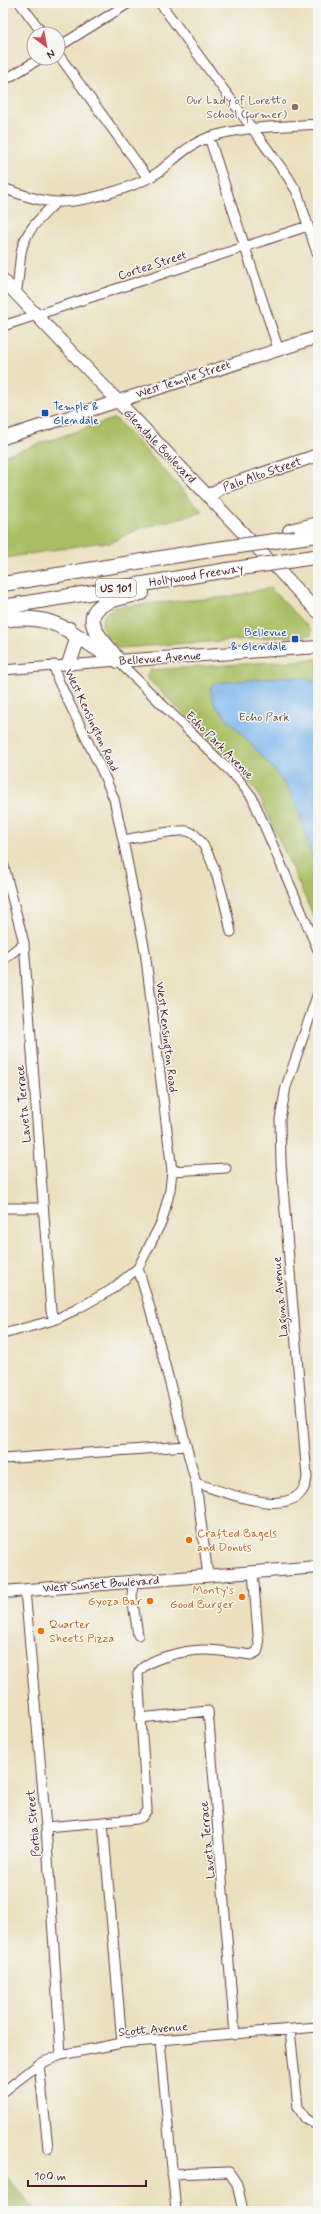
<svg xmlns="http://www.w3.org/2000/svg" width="321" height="2214" font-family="Mynerve,sans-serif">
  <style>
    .green { fill: #a9be62; stroke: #7a6e46 }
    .water { fill: #7cb5ed; stroke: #636a8c }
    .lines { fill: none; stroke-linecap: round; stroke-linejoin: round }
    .minor-casing { stroke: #623c41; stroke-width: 11 }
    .major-casing { stroke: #623c41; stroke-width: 14 }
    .highway-casing { stroke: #623c41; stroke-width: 16 }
    .minor { stroke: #fff; stroke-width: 9 }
    .major { stroke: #fff; stroke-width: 12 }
    .highway { stroke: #fff; stroke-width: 14 }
    .highway-bridge-casing { stroke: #623c41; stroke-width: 16; stroke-linecap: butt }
    .highway-bridge { stroke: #fff; stroke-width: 14 }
    .education-dot { fill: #8d6e63; stroke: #f6f6f2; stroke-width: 1.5 }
    .transit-dot { fill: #1a4fb4; stroke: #f6f6f2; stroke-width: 1.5 }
    .food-dot { fill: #e8710a; stroke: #f6f6f2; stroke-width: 1.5 }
    .labels { text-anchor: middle; stroke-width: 3; stroke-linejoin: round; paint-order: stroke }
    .shield { fill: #f6f6f2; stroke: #7e6067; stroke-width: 1 }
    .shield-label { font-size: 11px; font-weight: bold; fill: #4a1f2b }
    .education-label { font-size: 12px; fill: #785e54; stroke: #f6f6f2; text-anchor: end }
    .street-label { font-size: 12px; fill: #4a1f2b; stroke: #f6f6f2 }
    .transit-label { font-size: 12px; fill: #164399; stroke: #f6f6f2; text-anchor: start }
    .park-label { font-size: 12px; fill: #664f3c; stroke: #f6f6f2 }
    .food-label { font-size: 12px; fill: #c56008; stroke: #f6f6f2; text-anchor: start }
  </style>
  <rect width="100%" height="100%" fill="#f6f6f2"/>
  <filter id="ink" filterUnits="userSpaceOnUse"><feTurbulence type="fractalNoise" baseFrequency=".025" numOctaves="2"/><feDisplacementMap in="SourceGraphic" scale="8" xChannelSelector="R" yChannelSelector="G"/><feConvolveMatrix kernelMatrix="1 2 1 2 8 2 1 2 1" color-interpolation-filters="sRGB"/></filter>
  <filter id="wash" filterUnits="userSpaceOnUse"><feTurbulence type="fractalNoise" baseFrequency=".012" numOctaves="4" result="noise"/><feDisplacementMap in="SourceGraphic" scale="16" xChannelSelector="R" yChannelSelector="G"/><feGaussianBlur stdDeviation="0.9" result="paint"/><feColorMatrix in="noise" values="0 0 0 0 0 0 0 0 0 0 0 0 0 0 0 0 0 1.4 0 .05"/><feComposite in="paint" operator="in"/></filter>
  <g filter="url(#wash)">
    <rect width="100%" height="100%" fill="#ebe0be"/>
    <path class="green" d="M 113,419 L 116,419 L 203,512 L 138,529 L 110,543 L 96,543 L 5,558 L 3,456 Z
      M 270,588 L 312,630 L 311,635 L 118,648 C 104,635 93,621 113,607 L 227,597 Z
      M 318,659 L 318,926 L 257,791 L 232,761 L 146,677 L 150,670 Z
      M 3,2174 L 37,2211 L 3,2211 Z"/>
    <path class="water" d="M 282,677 L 297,677 L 318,682 L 318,870 L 311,854 L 300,815 L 289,790 L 271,766 L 214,704 L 211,689 L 212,685 L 217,683 Z"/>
  </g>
  <g filter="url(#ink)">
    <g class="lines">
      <defs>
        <path id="minor" d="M 20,3 L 43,34
          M 160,3 L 288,177 L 297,192 L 318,256
          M 58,47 L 129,3
          M 58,54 L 148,178
          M 3,81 L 41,58
          M 209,137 L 278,348
          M 3,188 C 19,194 38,201 56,202 C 83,203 138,187 160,171 C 176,158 189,144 210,137 C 244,126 282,127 318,124
          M 16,294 C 19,280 19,266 21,253 C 24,231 42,217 56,202
          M 3,326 L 308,226
          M 3,670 L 118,661 L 238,779 L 252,797 L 318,950
          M 123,840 C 137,838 176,829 187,831 C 211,835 227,911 231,932
          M 3,863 L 24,943 L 51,1311 L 54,1320
          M 3,960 L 24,943
          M 172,1171 L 226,1168
          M 3,1208 L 43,1208
          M 138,1268 L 150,1308 L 196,1483 L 208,1576
          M 3,1334 L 54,1320 L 75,1310 L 111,1290 L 138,1268 L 162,1221 L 170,1190 L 172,1171 L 145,951 L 123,840 L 114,799 L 103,773 L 58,680 L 54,665
          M 3,1459 L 186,1446
          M 196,1483 C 224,1492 302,1525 307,1477 L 281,1163 L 280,1119 L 286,1087 L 318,993
          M 133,1582 L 132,1597 L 138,1635
          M 25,1590 L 46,1827 L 61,2055
          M 140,1718 L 208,1711 L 235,2035
          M 103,1822 L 122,2043
          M 46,1827 L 137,1819 L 142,1817 L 147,1810 L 138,1674 C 145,1658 187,1650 204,1650 C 219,1650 235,1653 251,1655 L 257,1652 L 259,1646 L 253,1572
          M 290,2030 L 298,2107 L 305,2118 L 318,2126
          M 160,2041 L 176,2211
          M 39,2064 L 48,2148
          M 3,2092 L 39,2064 L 61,2055 L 122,2043 L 318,2027
          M 172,2174 L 229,2172 L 237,2184 L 243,2211"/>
        <path id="major" d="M 3,280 L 318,612
          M 3,438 L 318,337
          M 208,496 L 223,487 L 318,455
          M 118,661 L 318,647
          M 3,1592 L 318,1567"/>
        <path id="highway" d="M 290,531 L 318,524
          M 296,538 L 318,535
          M 3,584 L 210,550
          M 3,607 L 228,570
          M 3,620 C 58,612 71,635 114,659
          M 69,629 L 77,640 L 69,664
          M 118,661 C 112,650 102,642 96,631 C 80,602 124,597 142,593"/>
      </defs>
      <use href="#minor" class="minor-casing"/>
      <use href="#major" class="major-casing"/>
      <use href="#highway" class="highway-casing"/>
      <use href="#minor" class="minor"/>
      <use href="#major" class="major"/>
      <use href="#highway" class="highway"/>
      <defs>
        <path id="highway-bridge" d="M 210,550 L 296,538
          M 228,570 L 314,557"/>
      </defs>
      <use href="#highway-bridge" class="highway-bridge-casing"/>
      <use href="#highway-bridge" class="highway-bridge"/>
    </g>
  </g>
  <circle class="education-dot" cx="295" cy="107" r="4"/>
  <g class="transit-dot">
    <rect x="41" y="409" width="8" height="8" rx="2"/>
    <rect x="291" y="635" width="8" height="8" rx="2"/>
  </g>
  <g class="food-dot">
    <circle cx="189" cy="1540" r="4"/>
    <circle cx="242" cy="1597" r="4"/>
    <circle cx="150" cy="1601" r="4"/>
    <circle cx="41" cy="1631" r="4"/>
  </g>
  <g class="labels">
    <rect class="shield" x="96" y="579" width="40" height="18" rx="3"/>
    <g class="shield-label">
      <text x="116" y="592">US 101</text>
    </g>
    <g class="education-label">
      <text x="287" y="104">Our Lady of Loretto<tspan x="287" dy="14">School (former)</tspan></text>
    </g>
    <g class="street-label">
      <text transform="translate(152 265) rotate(-18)" y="4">Cortez Street</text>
      <text transform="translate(183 379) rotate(-18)" y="4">West Temple Street</text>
      <text transform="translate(160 446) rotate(46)" y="4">Glendale Boulevard</text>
      <text transform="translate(262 474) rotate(-19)" y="4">Palo Alto Street</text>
      <text transform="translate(196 575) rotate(-9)" y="4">Hollywood Freeway</text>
      <text transform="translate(160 658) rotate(-4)" y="4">Bellevue Avenue</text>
      <text transform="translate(92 720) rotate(65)" y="4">West Kensington Road</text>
      <text transform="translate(220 745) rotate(45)" y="4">Echo Park Avenue</text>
      <text transform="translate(167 1037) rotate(83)" y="4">West Kensington Road</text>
      <text transform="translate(23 1104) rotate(-95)" y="4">Laveta Terrace</text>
      <text transform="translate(280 1297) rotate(-95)" y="4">Laguna Avenue</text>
      <text transform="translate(101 1584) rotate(-4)" y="4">West Sunset Boulevard</text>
      <text transform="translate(33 1823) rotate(-95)" y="4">Portia Street</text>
      <text transform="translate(207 1840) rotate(-95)" y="4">Laveta Terrace</text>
      <text transform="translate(153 2029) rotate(-5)" y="4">Scott Avenue</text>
    </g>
    <g class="transit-label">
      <text x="53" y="410">Temple &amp;<tspan x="53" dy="14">Glendale</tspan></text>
      <text x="287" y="636" text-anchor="end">Bellevue<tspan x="287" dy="14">&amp; Glendale</tspan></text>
    </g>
    <g class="park-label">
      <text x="264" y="721">Echo Park</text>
    </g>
    <g class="food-label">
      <text x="197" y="1537">Crafted Bagels<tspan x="197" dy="14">and Donuts</tspan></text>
      <text x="234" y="1594" text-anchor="end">Monty's<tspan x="234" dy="14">Good Burger</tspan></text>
      <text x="142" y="1605" text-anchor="end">Gyoza Bar</text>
      <text x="49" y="1628">Quarter<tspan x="49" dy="14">Sheets Pizza</tspan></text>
    </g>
  </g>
  <rect width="321" height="2214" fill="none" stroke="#f6f6f2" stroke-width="16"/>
  <g transform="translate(46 46) rotate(148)"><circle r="19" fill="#f6f6f2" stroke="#b1a0a2"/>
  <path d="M0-3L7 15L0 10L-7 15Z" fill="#d1495b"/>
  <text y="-6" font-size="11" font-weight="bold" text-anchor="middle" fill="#4a1f2b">N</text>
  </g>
  <path d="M28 2180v6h118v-6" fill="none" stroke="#4a1f2b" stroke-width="2"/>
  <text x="34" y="2180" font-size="12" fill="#4a1f2b" stroke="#f6f6f2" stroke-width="3" paint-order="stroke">100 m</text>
</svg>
